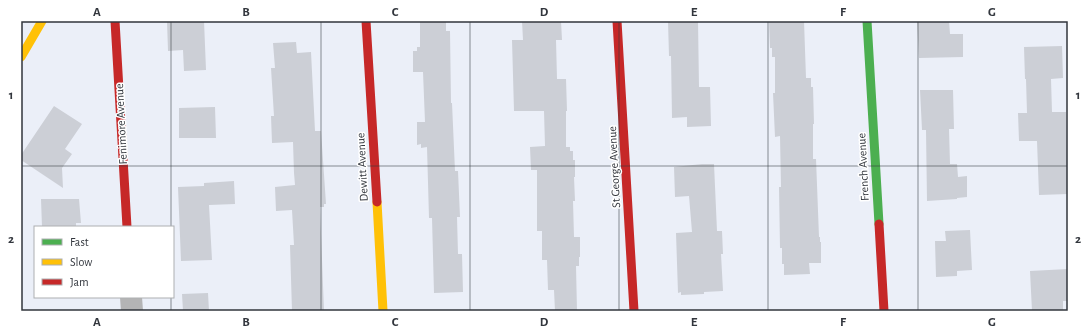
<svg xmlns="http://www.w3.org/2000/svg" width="1089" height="332" font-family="'Alegreya Sans',sans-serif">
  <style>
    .building { fill: #cccfd6 }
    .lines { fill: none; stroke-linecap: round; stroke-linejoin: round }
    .street { stroke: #b4b4b5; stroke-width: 22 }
    .fast { stroke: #4caf50; stroke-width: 9 }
    .slow { stroke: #ffc107; stroke-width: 9 }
    .jam { stroke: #c62828; stroke-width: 9 }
    .grid { fill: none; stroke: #32363d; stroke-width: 1; stroke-opacity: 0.55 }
    .labels { text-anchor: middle; stroke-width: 3; stroke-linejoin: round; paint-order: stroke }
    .street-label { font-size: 12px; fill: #32363d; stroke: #fff }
    .neatline { fill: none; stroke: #32363d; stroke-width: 1.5 }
    .grid-label { font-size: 13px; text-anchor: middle; font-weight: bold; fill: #32363d }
  </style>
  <rect width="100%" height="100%" fill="#ebeff8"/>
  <path class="building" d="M 167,21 L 204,21 L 206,70 L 184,71 L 183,50 L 168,51 Z
    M 420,21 L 446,21 L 446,31 L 450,31 L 451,103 L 452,103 L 455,171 L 458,171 L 460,217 L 457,217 L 458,254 L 462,254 L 463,292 L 434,293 L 432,218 L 429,218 L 427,147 L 421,148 L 421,144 L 417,145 L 417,122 L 425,122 L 423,72 L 413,72 L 413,51 L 417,51 L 417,47 L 420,47 Z
    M 522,21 L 561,21 L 562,40 L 556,40 L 557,79 L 566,79 L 567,111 L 566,111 L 566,147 L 570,147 L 570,151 L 573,151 L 573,160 L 575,160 L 575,177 L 574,177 L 575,201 L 573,201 L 574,237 L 580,237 L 580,257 L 579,257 L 579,266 L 576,266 L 577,311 L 555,311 L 554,290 L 548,290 L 547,260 L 542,260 L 542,231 L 537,231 L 537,170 L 531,170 L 530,147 L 545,146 L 544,111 L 514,111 L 512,40 L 523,40 Z
    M 668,21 L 698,21 L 699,87 L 710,87 L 711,126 L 687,127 L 687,117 L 672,118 L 671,56 L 669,56 Z
    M 769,21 L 804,21 L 806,78 L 811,78 L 811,87 L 813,87 L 814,124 L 813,124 L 813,159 L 816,159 L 819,237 L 820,237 L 820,242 L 821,242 L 821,263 L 809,263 L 810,274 L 784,275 L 784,264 L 782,264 L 782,248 L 780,248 L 779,187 L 781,187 L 780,136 L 775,137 L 773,93 L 775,93 L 775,57 L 772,57 L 772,48 L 770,48 Z
    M 917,21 L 949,21 L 950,34 L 963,34 L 963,57 L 919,58 Z
    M 296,42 L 297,53 L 311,52 L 315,131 L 321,131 L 326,204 L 324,204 L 324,207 L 320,207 L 324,311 L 292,311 L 290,245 L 294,245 L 292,210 L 276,211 L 275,187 L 295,185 L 294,173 L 293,142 L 272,143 L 271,116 L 274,116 L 271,68 L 275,68 L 273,43 Z
    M 1062,46 L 1063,78 L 1051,79 L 1052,112 L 1066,112 L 1068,194 L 1039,195 L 1037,141 L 1019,141 L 1018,113 L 1027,113 L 1026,79 L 1025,79 L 1024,47 Z
    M 920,90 L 953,90 L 954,129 L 949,129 L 950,164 L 957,164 L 958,177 L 967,176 L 967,197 L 957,198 L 957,199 L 927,201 L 926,130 L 922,130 Z
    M 54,106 L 82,124 L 65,149 L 72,154 L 62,168 L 63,188 L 21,160 L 21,155 Z
    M 215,107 L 216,138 L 179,138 L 179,108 Z
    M 702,164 L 714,164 L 717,231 L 722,231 L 723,254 L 721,254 L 723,291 L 704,292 L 704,294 L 681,295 L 681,292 L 678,293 L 676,233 L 692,232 L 689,196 L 675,197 L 674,167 Z
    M 234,181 L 235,204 L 209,205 L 212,260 L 181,261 L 178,187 L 204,186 L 204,183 Z
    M 41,199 L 79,199 L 81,223 L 76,223 L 76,227 L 42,227 Z
    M 970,230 L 972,270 L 957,271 L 957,276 L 936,277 L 935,241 L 946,241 L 945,231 Z
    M 1068,269 L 1068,301 L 1063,301 L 1063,311 L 1032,311 L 1030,271 Z
    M 208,293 L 209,311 L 183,311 L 182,294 Z"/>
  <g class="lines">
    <path class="street" d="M 131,297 L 132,311"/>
    <path class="fast" d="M 867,21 L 879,224"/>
    <path class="slow" d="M 21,57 L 42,21
      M 377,202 L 383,311"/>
    <path class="jam" d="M 115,21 L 127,227
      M 366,21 L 377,202
      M 617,21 L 634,311
      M 879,224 L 884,311"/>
  </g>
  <path class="grid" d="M 171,21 L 171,227M 321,21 L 321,311M 470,21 L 470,311M 619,21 L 619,311M 768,21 L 768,311M 918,21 L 918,311M 21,166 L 1068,166M 171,297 L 171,311"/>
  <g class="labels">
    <g class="street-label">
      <text transform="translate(121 124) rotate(-93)" y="4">Fenimore Avenue</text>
      <text transform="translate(362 167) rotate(-93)" y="4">Dewitt Avenue</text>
      <text transform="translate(614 167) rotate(-93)" y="4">St George Avenue</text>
      <text transform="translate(863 167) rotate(-93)" y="4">French Avenue</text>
    </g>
  </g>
  <rect width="1089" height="332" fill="none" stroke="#ffffff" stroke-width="44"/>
  <rect x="34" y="226" width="140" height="72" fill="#ffffff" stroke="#adafb1"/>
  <rect x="42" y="239" width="20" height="6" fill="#4caf50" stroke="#adafb1"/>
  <text x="70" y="246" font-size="12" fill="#32363d">Fast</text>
  <rect x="42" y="259" width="20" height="6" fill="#ffc107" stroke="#adafb1"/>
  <text x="70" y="266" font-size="12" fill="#32363d">Slow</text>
  <rect x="42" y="279" width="20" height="6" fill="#c62828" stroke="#adafb1"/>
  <text x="70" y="286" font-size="12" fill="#32363d">Jam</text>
  <rect x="22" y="22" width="1045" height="288" class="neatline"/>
  <g class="grid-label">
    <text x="97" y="16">A</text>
    <text x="246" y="16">B</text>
    <text x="395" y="16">C</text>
    <text x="544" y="16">D</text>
    <text x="694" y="16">E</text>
    <text x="843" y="16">F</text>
    <text x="992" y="16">G</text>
    <text x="11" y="99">1</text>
    <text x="1078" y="99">1</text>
    <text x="11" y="243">2</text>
    <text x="1078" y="243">2</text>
    <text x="97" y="326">A</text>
    <text x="246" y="326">B</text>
    <text x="395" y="326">C</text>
    <text x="544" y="326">D</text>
    <text x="694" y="326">E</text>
    <text x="843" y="326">F</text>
    <text x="992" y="326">G</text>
  </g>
</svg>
